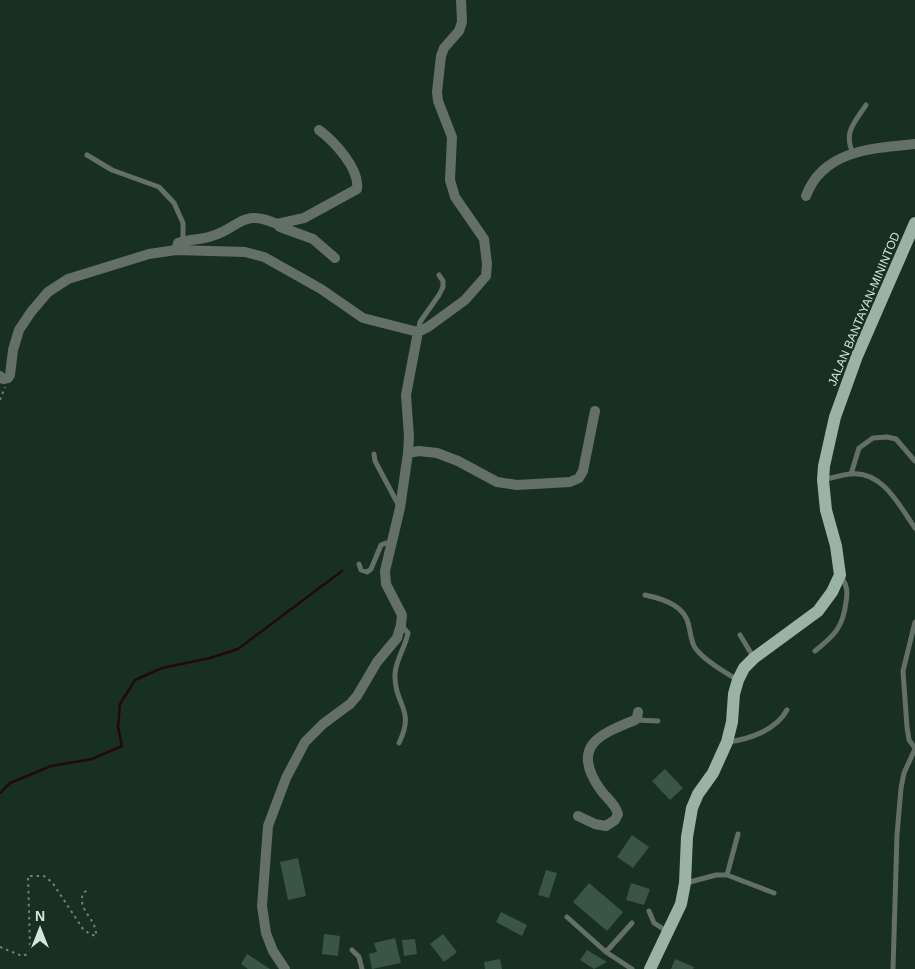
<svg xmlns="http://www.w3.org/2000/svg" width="915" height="969" font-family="Arial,sans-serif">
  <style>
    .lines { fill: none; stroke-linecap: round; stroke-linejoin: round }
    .stream { stroke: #230907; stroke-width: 2.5 }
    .building { fill: #3a5545 }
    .path { stroke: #708478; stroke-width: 2; stroke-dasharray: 2.5 4; stroke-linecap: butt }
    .lane { stroke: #636f67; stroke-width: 5 }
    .street { stroke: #636f67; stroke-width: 10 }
    .primary { stroke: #9ab3a4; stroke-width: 12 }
    .labels { text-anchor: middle; stroke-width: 4.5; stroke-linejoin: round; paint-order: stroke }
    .street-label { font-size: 12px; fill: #d7e6dd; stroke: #173022 }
  </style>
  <rect width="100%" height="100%" fill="#173022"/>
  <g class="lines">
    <path class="stream" d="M 0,793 L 10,783 L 51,766 L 92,759 L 122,746 L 118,727 L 120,704 L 135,680 L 162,668 L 210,658 L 238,649 L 342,571"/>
  </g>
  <path class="building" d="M 665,769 L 683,788 L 670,800 L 652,781 Z
    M 632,835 L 649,847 L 633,868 L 617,857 Z
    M 298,858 L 306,896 L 288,900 L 280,862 Z
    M 546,870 L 557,873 L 549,898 L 538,895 Z
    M 589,883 L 623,912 L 607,931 L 573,902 Z
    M 631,883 L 650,889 L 644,905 L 626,900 Z
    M 501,912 L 527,925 L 522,936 L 496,922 Z
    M 324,934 L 340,936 L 338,956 L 322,954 Z
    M 443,934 L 457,952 L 444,962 L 430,944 Z
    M 395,938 L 401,963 L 372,969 L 369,954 L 377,952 L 374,943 Z
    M 415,939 L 417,954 L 404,956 L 402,940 Z
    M 587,950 L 607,962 L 594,969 L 580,960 Z
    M 247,954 L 270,969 L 248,969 L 241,964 Z
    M 500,959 L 502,969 L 485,969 L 484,962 Z
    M 675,959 L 694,967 L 693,969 L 671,969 Z"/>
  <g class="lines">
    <path class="path" d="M 0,400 L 5,387
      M 0,947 L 22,956 L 28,954 L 30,947 L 28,876 L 44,876 L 52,882 L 83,929 L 90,934 L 96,936 C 97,918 77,911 83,893 L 88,890"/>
    <path class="lane" d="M 853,153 C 843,132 855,122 866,105
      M 87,155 L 112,170 L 159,187 L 174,203 L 183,223 L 183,241
      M 418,331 L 420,322 L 439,295 L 443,287 L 443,281 L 439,275
      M 374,454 L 375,461 L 399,506
      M 851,474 L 859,448 L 873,438 L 887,437 L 896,439 L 915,461
      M 823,480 C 832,478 841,475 850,474 C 882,470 899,505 915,528
      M 359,564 L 361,570 L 367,572 L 371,569 L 381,545 L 386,543 L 392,543
      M 645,595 C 664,599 686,606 689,627 C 691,634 691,643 696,649 C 706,662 724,671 737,680
      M 915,622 L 903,671 L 907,727 L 909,740 L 915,748
      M 740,635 L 754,658
      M 815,651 C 835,635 843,627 846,602 C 848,591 847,584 840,576
      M 636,720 L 658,721
      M 728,742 C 750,739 776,730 787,710
      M 399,743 C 416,709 394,705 395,674 C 396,659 405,648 408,633 L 401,625
      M 727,875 L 738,834
      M 686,883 L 716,875 L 727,875 L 774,893
      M 649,911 L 654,923 L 668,932
      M 567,917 L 606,952 L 632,969
      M 352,950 L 359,957 L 362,969
      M 606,952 L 632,923
      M 893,969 L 897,835 L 901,788 L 904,773 L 915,749"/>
    <path class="street" d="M 319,130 C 334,141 360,169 357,189 L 304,218 L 277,224 L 280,227 L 313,239 L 335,258
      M 806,196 C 823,150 873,148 915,144
      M 176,250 L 178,243 C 189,239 201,240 212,236 C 240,228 241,208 277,224
      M 0,376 L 3,379 L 8,378 L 10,375 L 13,350 L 19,330 L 31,312 L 48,292 L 68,279 L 149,254 L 176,250 L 245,252 L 264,257 L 321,289 L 363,318 L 418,332
      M 408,453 L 419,451 L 437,453 L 458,461 L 497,482 L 517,485 L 570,482 L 579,478 L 583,471 L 595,411
      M 578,816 L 595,824 L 606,826 L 615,820 L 618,814 C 615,803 606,798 600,789 C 570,746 600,734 635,720 L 637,718 L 638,712
      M 285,969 L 273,951 L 266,933 L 262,906 L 268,826 L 286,778 L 305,742 L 323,724 L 350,704 L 357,696 L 377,662 L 397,638 L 401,625 L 402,615 L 386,584 L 385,571 L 400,508 L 408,453 L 409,437 L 406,395 L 418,332 L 428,327 L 465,300 L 486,276 L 487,264 L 484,239 L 455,197 L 450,180 L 452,137 L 438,101 L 437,92 L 441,56 L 444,48 L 459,31 L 462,22 L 461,0"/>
    <path class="primary" d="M 650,969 L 681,904 L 685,883 L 687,837 L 692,808 L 698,794 L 713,773 L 727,742 L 732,722 L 734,694 L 738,680 L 744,668 L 754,658 L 818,611 L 832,592 L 840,575 L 836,546 L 826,510 L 823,480 L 824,466 L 835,417 L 857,356 L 915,223"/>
  </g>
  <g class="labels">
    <g class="street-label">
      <text transform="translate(864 309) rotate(-67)" y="4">JALAN BANTAYAN-MININTOD</text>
    </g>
  </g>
  <g transform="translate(40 929)" stroke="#173022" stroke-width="4" paint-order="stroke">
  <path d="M0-4L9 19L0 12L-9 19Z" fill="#d7e6dd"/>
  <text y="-8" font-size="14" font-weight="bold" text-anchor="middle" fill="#d7e6dd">N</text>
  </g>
</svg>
